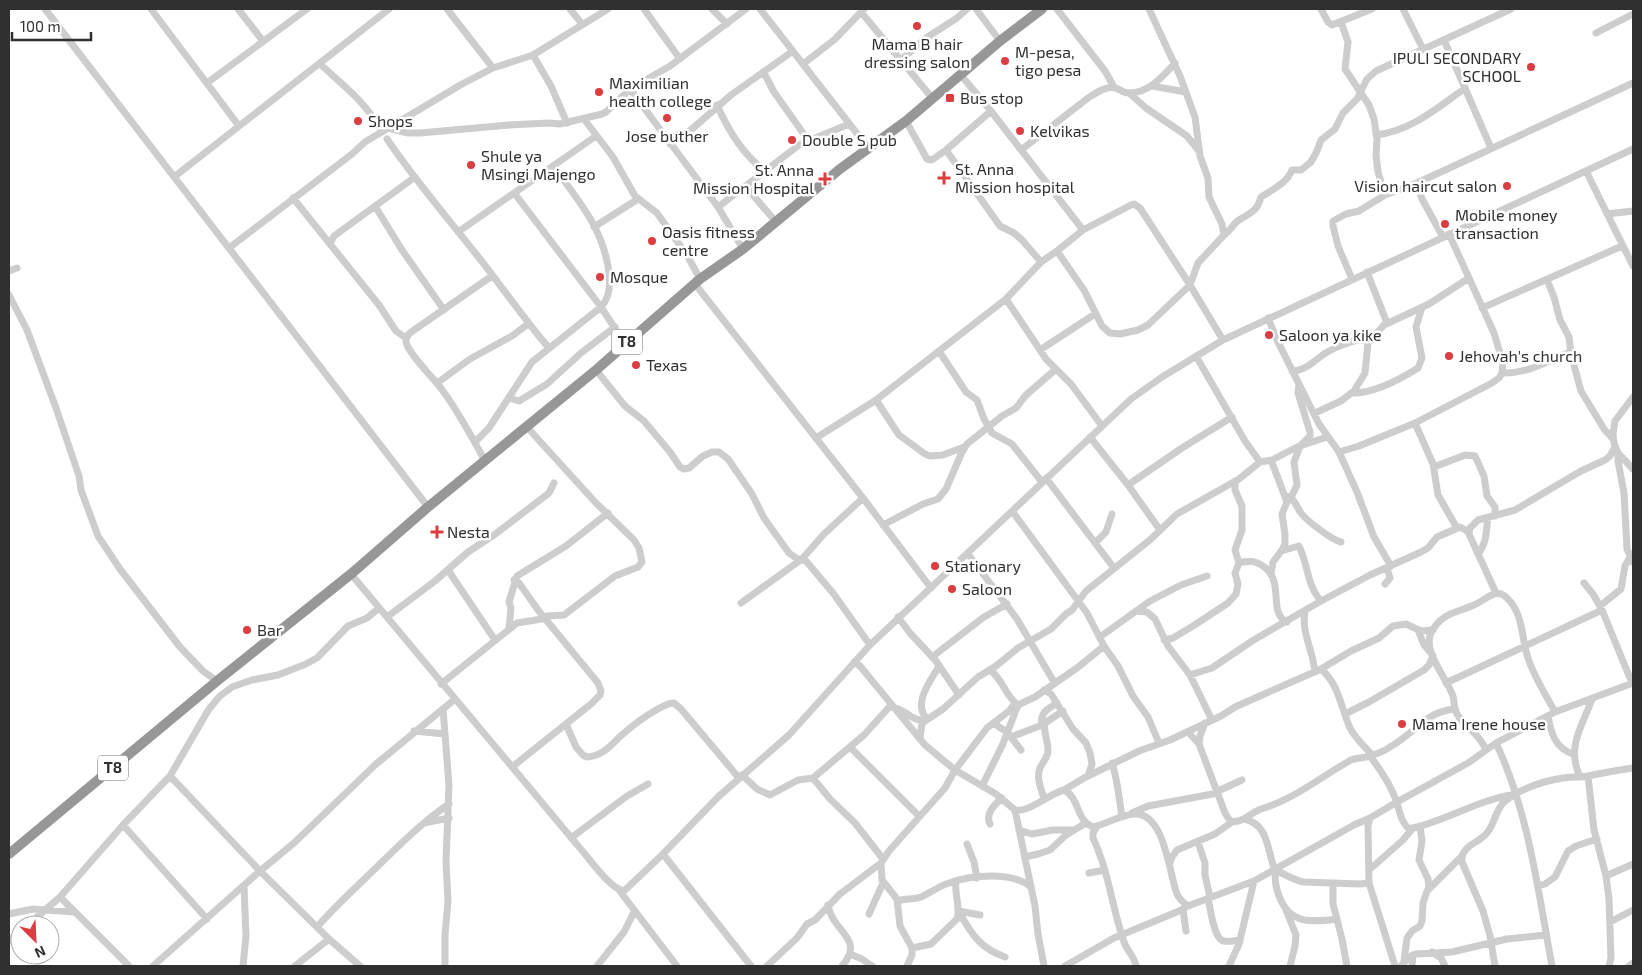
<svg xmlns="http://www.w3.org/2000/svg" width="1642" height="975" font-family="'Exo 2',sans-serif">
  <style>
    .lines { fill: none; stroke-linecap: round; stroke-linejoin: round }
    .minor { stroke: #cdcdcd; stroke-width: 7 }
    .highway { stroke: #979797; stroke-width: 10 }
    .poi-dot { fill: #db3d40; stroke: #fff; stroke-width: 2 }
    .labels { text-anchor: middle; stroke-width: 5; stroke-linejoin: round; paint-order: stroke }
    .shield { fill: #fff; stroke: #6e6e6e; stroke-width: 1 }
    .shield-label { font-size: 15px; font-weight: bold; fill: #303030 }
    .poi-label { font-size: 16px; fill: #303030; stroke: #fff; text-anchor: start }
  </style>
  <rect width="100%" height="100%" fill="#fff"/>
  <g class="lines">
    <path class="minor" d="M 45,9 L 428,507
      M 151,9 L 239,126
      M 238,9 L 263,41
      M 447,9 L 493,68 L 533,55 L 608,9
      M 570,9 L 582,24
      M 644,9 L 680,59
      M 712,9 L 727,24
      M 760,9 L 869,149
      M 976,9 L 1000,41
      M 1057,9 L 1105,71 L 1114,87
      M 1321,9 L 1328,22 L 1332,25 L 1372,9
      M 1403,9 L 1423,49
      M 861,12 L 933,99
      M 1341,22 L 1348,42 L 1345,69 L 1369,105 L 1374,119 L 1377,139 L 1376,155 L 1378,172 L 1385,195
      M 1596,33 L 1633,14
      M 1444,40 L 1491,148
      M 533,55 L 551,86 L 567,123
      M 901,60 L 926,38 L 957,18 L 967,9
      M 320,64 C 343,85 367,103 382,132
      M 803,64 L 834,40 L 864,9
      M 764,73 L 774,92 L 808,140
      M 960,74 L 991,111 L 1083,230
      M 207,83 L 307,9
      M 1152,86 L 1186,92
      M 630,89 L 718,207 L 743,249
      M 1129,93 L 1146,108 L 1187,136 L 1199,151
      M 717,105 C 728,130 742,154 765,171
      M 584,119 L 613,157 L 635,196 L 657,213 L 687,255 L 700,279
      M 906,121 L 927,159 L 932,160 L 946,150 L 991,111
      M 388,128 L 408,133 L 420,133 L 509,125 L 549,123 L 560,124 L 602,114 L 606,112 L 630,89 L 670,66 L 746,9
      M 1376,135 C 1411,131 1437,108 1464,89
      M 387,139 C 414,179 446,216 476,254 C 501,285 523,318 549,348
      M 670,144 L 692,129 L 731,95 L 793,51
      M 946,150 L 1000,226 L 1014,233 L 1022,240 L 1041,262
      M 1021,150 L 1088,98 C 1096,93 1108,84 1118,89 C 1122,91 1124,93 1129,93 C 1149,93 1162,77 1175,63
      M 1586,171 L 1633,266
      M 174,177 L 389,9
      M 1417,183 L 1422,199 L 1443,237
      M 746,187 L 776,222
      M 515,194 L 601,307 L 625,344
      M 293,198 L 379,305 L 396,331 L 406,338
      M 375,206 L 402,250 L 444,310
      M 718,207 L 799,145 L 849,124
      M 1607,214 L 1633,211
      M 594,227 L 638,199
      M 458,232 L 596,136
      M 1224,235 C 1230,231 1233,224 1239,220 C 1251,212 1257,212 1261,197 C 1272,190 1287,183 1292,170 L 1301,170 L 1311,162 L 1317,151 L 1321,140 L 1335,129 L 1343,113 L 1357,99 L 1367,79 L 1376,71 L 1511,9
      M 330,244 L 334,236 L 415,177
      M 229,248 L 352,154 L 365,142 L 462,84 L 493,68
      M 1057,251 L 1084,290 L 1102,326 L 1110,333 L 1120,334 L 1138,330 L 1148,325 L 1190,285 L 1198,263 L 1224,235 L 1222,224 L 1209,197 L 1208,178 L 1200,156 L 1195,117 L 1180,76 L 1149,9
      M 9,271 L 17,268
      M 1367,272 L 1387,323
      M 1352,279 L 1338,246 L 1333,226 L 1333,221 L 1346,214 L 1359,211 L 1385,195 L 1417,183 L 1633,83
      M 1547,280 L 1554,297 L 1560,320 L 1569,337 L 1571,354 L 1581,391 L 1604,429 L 1613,439
      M 695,284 L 863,498 L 931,588
      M 9,295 L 27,330 L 56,408 L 79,476 L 81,490 L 98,536 L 120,569 L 180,647 L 203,671 L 217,681
      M 1006,299 L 1046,359 L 1071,384 L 1102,426
      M 1482,308 L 1622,246
      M 1268,318 L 1278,342 L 1319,424 L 1339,452 L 1357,492 L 1374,537 L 1391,566
      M 1040,350 L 1095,314
      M 939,351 L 966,392 L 977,400 L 984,419 L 992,433 L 1012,444 L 1042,482
      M 1196,356 L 1245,441 L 1260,462
      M 596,370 L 625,406 L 644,421 L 670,452 L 680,467 L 684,469 L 689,468 L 703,456 L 712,452 L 719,452 L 728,459 L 752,494 L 764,518 L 789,553 L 796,558 L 806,561 L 833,593 L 870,645
      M 1292,371 C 1305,371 1314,361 1324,354 C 1330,350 1354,339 1361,340 C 1364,340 1366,341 1368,343
      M 1502,373 C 1527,374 1548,361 1570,352
      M 437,383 L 470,359 L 512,336 L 528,324
      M 1299,384 L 1298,393 L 1310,432 L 1310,436 L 1301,445
      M 1353,393 C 1375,393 1399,380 1418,368 L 1422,358 L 1416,327 L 1422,307
      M 1633,397 L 1615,421 L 1613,434 L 1614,443 L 1618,453 L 1618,461 L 1624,493 L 1627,549 L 1633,562
      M 509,398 L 519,401 L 547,384 L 581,353 L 615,327
      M 876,400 L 899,435 L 925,454 L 930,456 L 943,455 L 964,447
      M 1315,413 L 1341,401 L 1354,391 L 1365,373 L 1368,343 L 1384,325 L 1429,304 L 1469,278
      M 1415,423 L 1433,464 L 1438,495 L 1457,528
      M 1090,437 L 1128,485 L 1160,530
      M 816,438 L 876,400 L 1006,299 L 1041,262 L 1057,251 L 1083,230 L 1131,205 L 1134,204 L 1140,208 L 1190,285 L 1223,340
      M 475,442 L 489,428 L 532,362 L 601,307 C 620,287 603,241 591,220 C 580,201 566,184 554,166
      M 1339,452 L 1359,446 L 1415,423 L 1492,383 L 1499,378 L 1502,373 L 1503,363 L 1494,333 L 1449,234
      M 1618,453 L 1633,469
      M 485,461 C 472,437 459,413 443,391 C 434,378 413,359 407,345 C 404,338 408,334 414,330 L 492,276
      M 1434,467 L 1465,455 L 1475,456 L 1484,476 L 1487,496 L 1495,507 L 1495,516
      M 1046,478 L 1114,568
      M 1128,485 L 1182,448 L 1232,417
      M 1285,496 C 1295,498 1296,506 1301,513 C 1307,521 1332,540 1341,542
      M 1291,498 L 1297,485 L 1294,462 L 1300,446
      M 1012,511 L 1087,613 L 1104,646 L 1118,666 L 1133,696 L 1148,717 L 1159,743
      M 883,525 L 923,504 L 938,499 L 946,489 L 962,452 L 967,444 L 1002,416 L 1016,408 L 1026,395 L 1056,369
      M 1095,543 L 1106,532 L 1112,514
      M 1281,551 L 1299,546 C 1308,564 1307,586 1321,601
      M 968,554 L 1017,619 L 1054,682
      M 1478,554 C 1487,543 1486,531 1488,517
      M 1239,562 C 1244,563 1249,560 1255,562 C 1290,575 1265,612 1287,622
      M 448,570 L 495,640
      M 351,574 L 579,847 C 589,858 610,889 624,891 L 663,854 L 718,797 L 789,735 L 870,645 L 1131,399 L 1162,377 L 1223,340 L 1633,149
      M 1271,574 L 1273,562 L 1282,550 L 1285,544 L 1285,534 L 1282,514 L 1287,502 L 1271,460
      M 1584,583 L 1593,594 L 1602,610 L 1632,683
      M 1385,584 L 1390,578 L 1387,568
      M 1496,593 L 1469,534 L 1470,528 L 1478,520 L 1515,510 L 1581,471 L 1605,460 L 1610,456 L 1615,447
      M 741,603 L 802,559 L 824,534 L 863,498
      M 1600,606 L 1621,589 L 1625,566 L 1630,557
      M 1136,611 L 1147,612 L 1155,619 L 1168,646 L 1190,675 L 1212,720
      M 1305,611 C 1301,632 1313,650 1315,672
      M 387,617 L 435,581 L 468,552 L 494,535 L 549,493 L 554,483
      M 898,617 L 910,633 L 936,661 L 959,695
      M 509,629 L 511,608 L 509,602 L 517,576 L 566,546 L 608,513
      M 1418,630 L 1424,645 L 1432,654
      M 1100,637 L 1150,601 L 1181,585 L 1207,576
      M 1164,640 L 1173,638 L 1193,626 L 1228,603 L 1236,594 L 1238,584 L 1235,573 L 1239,563 L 1235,550 L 1242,530 L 1242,506 L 1235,490 L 1235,481
      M 932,657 L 984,617 L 1007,604
      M 854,662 L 860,666 L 925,745 L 955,770 L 996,794 L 1015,810 C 1029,813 1048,794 1064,790 C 1080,798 1076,821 1093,827 C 1107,824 1120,815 1134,814 C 1165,812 1169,874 1177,894 C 1179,899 1184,903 1188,906
      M 1321,669 C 1339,684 1341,708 1350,728 C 1355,738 1364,746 1372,755
      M 990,670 C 1003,679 1005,696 1018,705
      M 1190,675 L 1212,668 L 1252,641 L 1321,601 L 1370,575 L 1421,552 L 1428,548 L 1437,537 L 1460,527 L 1469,532
      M 1446,683 L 1602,610
      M 441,684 L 517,623 L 542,619 L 548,616 L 564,615 L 615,576 L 638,567 L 642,562 L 639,548 L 634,540 L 595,502 L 526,426
      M 1044,690 L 1051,694 L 1073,729 L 1086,743 L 1090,753 L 1092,764 L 1088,776
      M 894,708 C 906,709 909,720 924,721
      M 443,709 L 449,785 L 446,862 L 448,901 L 445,935 L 445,966
      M 1345,714 L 1369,702 L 1424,670 L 1429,665 L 1433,656
      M 1548,716 C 1551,733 1555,748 1573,754
      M 927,719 C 912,704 931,680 939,666
      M 993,723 L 1007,732 L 1021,750
      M 566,724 L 576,747 L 583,755 L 587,757 C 604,756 611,744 623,734 C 633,725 644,717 656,710 C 662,707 667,703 674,703 L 681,709 L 739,778
      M 1042,724 C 1040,712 1048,709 1057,703
      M 414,731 L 445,734
      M 1188,732 L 1199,744 L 1225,813 L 1230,821 C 1242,824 1250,813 1261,809 C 1293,800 1322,776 1351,760 C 1356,758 1360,758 1366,757 C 1374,755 1383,752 1390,747 C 1414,734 1425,712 1454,709
      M 1011,737 L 1042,725 L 1063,711
      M 920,739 L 922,723 L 943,709 L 978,677 L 996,666 L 1018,648 L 1051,629 L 1066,614 L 1072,610 L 1086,591 L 1151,539 L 1177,514 L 1239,479 L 1260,462 L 1272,460 L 1297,447 L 1327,437
      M 1496,743 C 1529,813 1538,891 1552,966
      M 1199,744 L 1200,736 L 1205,723
      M 850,747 L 919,816
      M 1486,749 C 1482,742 1478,736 1472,731 C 1468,726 1462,723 1459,717 C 1453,709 1455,704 1453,696 C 1448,680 1422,651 1431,633 C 1441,613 1456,613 1474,605 C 1485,601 1496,586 1507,598 C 1524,614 1521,638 1528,658 C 1534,677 1546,695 1555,712
      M 1370,756 C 1380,769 1390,784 1396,800 C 1400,811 1400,821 1409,829 C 1444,822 1475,801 1511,795
      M 1112,763 C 1118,781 1119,799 1122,817
      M 512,767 L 591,704 L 600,695 L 601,691 L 598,683 L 538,610 L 519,583 L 514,580
      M 742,775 L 757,789 L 770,795 L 798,780 L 813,778 L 864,735 L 891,705
      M 170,776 L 260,871 L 329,939 L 360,966
      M 1588,776 L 1594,830 L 1606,876 L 1609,899 L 1611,958 L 1609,966
      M 1580,777 C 1566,747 1582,727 1592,699
      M 813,778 L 830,799 L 855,823 L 883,859
      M 982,786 L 1002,746 L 1018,705 L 1035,697 L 1077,668 L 1104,646
      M 1064,790 L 1084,778 L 1139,751 L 1170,740 L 1221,716 L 1235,707 L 1321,669 L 1351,651 L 1379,638 L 1393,626 L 1406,624 L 1421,631 L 1433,630
      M 1218,791 L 1242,780
      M 1044,798 C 1041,789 1036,777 1040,768 C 1043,761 1048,758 1048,750 C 1048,740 1043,733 1045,723
      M 1015,810 L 1035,906 L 1038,934 L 1044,966
      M 1132,813 L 1148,806 L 1218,793
      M 1370,818 L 1368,826 L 1369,883 L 1395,966
      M 1244,819 C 1268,824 1267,848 1274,868 C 1280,873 1297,881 1304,882 L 1360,884 L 1369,883
      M 424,823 L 449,818
      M 990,824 C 985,814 994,805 1002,798
      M 123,825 L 207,919
      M 1097,826 L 1093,833 L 1093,838 C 1109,872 1112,908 1124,942 C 1127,951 1135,957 1136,966
      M 1420,826 L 1422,841 L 1419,860 L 1428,879 L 1429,889
      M 1019,830 L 1032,834 L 1053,830 L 1072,830
      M 571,838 L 627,796 L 648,784
      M 1198,842 L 1205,863 L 1205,875 L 1210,897
      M 967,844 L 974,862 L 977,878
      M 663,854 L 751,966
      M 1025,857 L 1038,854 L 1050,850 L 1066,835 L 1086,823
      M 881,863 L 882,880 L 897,899 L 900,926 L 912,948 L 912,955 L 907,966
      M 1170,863 L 1172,857 L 1177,850 L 1215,834 L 1232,822
      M 1276,870 C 1274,880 1276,887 1279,896 C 1290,925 1311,922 1337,919
      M 1369,870 L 1403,840 L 1413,828
      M 1089,873 L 1105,870
      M 1606,876 L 1633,864
      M 1333,883 L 1333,904 L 1342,939 L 1347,966
      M 1538,886 L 1545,884 L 1555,877 L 1568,851 L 1576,846 L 1597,839
      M 619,890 L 677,966
      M 60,897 L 129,966
      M 1208,898 C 1210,907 1214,940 1224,941 C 1229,942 1235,941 1240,940
      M 898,901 C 905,898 913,900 921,897 C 930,893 939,886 949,883 C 971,875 1012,871 1031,887
      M 828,905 C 832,932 866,938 842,966
      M 1183,909 L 1186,931
      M 958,910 L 964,912 L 980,915
      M 1286,910 L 1296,935 L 1295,946 L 1290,966
      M 959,912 C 972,935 980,948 1005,957
      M 9,914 L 33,909 L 74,912
      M 869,914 L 883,883
      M 1610,922 L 1633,910
      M 28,925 L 60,897 L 123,825 L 170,776 L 209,709 L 220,696 L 232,687 L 252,680 L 278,675 L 306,664 L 317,658 L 348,626 L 367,618 L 379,608
      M 317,927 C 338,903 362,882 385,859 C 405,840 425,820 449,804
      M 9,941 L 20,931
      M 912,948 L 931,944 L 957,919 C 961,909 954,893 956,881
      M 1432,952 L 1441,958 L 1445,966
      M 850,954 L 862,959 L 872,966
      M 1404,961 L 1407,938 L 1412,931 L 1420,926 L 1422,921 L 1423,903 L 1427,891 L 1461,857
      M 153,966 L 260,871 L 294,843 L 375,765 L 455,699
      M 243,966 L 246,936 L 244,886
      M 295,966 L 329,939
      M 597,966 L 624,932 L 634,912
      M 767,966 L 797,938 L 807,924 L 815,920 L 840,894 L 881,863 L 889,851 L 945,788 L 955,770 L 987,728 L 1009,711 L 1015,703
      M 1065,966 L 1114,938 L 1179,911 L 1188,906 L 1254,881 L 1354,825 L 1370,818 L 1397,802 L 1468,763 L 1496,743 L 1555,712 L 1633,683
      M 1229,966 L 1239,944 L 1254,881
      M 1401,966 L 1409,957 L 1416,954 L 1452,952 L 1507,939 L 1546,935
      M 1412,966 L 1413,955
      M 1495,966 L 1490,936 L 1483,911 L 1462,862 C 1460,847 1476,844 1485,835 C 1494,828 1494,812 1504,802 C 1522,787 1549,779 1572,777 C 1577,777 1583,777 1588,776 C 1603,773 1618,770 1633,768
      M 1629,966 L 1633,963"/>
    <path class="highway" d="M 9,854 L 217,681 L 351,574 L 428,507 L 596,370 L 700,279 L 743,249 L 840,169 L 906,121 L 1000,41 L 1042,9"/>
  </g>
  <g class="poi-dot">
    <circle cx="917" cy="26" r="5"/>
    <circle cx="1005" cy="61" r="5"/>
    <circle cx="1531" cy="67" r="5"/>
    <circle cx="599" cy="92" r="5"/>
    <rect x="945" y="93" width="10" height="10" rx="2.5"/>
    <circle cx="667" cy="118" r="5"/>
    <circle cx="358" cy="121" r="5"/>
    <circle cx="1020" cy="131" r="5"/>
    <circle cx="792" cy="140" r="5"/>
    <circle cx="471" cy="165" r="5"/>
    <path d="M941.5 170.5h5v5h5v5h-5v5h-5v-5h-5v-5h5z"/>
    <path d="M822.5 171.5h5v5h5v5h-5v5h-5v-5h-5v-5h5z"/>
    <circle cx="1507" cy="186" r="5"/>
    <circle cx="1445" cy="224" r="5"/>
    <circle cx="652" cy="241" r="5"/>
    <circle cx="600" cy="277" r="5"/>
    <circle cx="1269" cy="335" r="5"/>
    <circle cx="1449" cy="356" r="5"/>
    <circle cx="636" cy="365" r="5"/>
    <path d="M434.5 524.5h5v5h5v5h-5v5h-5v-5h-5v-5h5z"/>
    <circle cx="935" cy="566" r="5"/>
    <circle cx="952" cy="589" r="5"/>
    <circle cx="247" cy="630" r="5"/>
    <circle cx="1402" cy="724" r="5"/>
  </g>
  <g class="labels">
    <g class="shield">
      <rect x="612" y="329.5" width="30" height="25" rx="4"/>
      <rect x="98" y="755.5" width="30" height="25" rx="4"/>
    </g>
    <g class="shield-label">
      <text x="627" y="347">T8</text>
      <text x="113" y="773">T8</text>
    </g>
    <g class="poi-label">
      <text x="917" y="50" text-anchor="middle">Mama B hair<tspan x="917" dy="18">dressing salon</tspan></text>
      <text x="1015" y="58">M-pesa,<tspan x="1015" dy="18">tigo pesa</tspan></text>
      <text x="1521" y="64" text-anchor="end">IPULI SECONDARY<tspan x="1521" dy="18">SCHOOL</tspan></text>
      <text x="609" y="89">Maximilian<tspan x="609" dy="18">health college</tspan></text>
      <text x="960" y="104">Bus stop</text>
      <text x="368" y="127">Shops</text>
      <text x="1030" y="137">Kelvikas</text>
      <text x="667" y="142" text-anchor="middle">Jose buther</text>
      <text x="802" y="146">Double S pub</text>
      <text x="481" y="162">Shule ya<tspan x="481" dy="18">Msingi Majengo</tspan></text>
      <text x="955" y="175">St. Anna<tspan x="955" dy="18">Mission hospital</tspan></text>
      <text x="814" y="176" text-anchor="end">St. Anna<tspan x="814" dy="18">Mission Hospital</tspan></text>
      <text x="1497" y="192" text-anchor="end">Vision haircut salon</text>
      <text x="1455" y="221">Mobile money<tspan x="1455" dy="18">transaction</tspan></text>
      <text x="662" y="238">Oasis fitness<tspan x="662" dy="18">centre</tspan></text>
      <text x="610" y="283">Mosque</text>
      <text x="1279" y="341">Saloon ya kike</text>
      <text x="1459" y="362">Jehovah's church</text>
      <text x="646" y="371">Texas</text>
      <text x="447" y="538">Nesta</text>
      <text x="945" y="572">Stationary</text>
      <text x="962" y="595">Saloon</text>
      <text x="257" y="636">Bar</text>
      <text x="1412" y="730">Mama Irene house</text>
    </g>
  </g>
  <rect width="1642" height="975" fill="none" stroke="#303030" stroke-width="20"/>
  <g transform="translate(35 940) rotate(156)"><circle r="24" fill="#ffffff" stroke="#acacac"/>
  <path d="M0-4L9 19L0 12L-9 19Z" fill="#db3d40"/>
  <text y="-8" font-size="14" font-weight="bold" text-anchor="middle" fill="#303030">N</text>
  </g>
  <path d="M12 32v8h79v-8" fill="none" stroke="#303030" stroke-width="2.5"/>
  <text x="20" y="32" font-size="15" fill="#303030" stroke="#ffffff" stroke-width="4" paint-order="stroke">100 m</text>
</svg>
